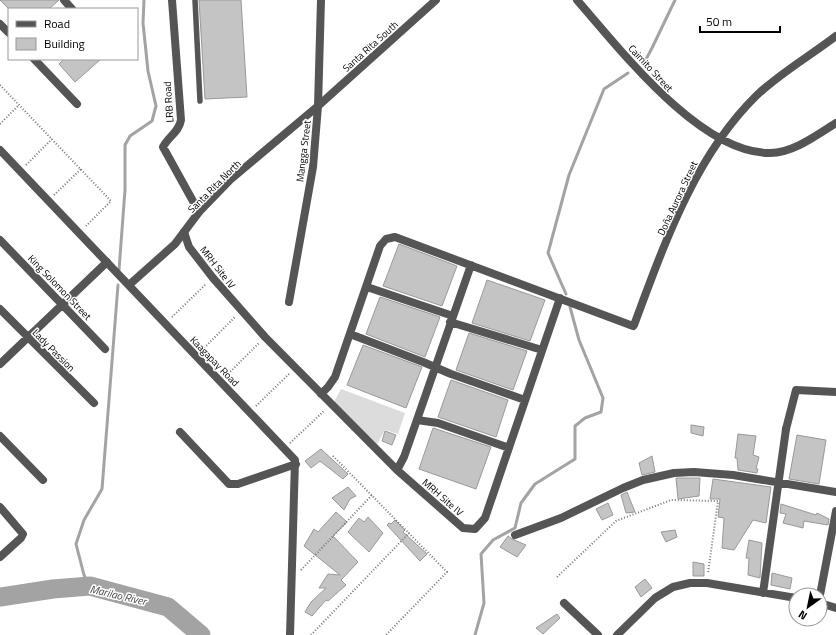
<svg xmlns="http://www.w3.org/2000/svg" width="836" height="635" font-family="'Titillium Web',sans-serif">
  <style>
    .green { fill: #dcdcdc }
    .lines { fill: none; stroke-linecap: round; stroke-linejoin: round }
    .stream { stroke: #a3a3a3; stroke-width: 3 }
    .river { stroke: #a3a3a3; stroke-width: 19 }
    .building { fill: #c4c4c4; stroke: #999 }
    .path { stroke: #777; stroke-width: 2; stroke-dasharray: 1 2; stroke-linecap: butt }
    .service { stroke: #555; stroke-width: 5.5 }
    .pedestrian { stroke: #555; stroke-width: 8 }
    .minor { stroke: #555; stroke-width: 8 }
    .tertiary { stroke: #555; stroke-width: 8 }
    .labels { text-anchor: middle; stroke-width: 3; stroke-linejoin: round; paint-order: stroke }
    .street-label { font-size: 10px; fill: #000; stroke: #fff }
    .water-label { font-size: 11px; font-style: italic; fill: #444; stroke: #fff }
  </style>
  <rect width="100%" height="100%" fill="#fff"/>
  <path class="green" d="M 341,389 L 405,413 L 398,434 L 385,430 L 377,444 L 334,402 Z"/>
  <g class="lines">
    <path class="stream" d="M 644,63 L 652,48 L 675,0
      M 119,270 L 125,190 L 125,145 L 130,136 L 152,121 L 156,106 L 148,71 L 143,23 L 144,0
      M 566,294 L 548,253 L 569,175 L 604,89 L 628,73
      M 90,586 L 84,575 L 76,544 L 84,520 L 102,489 L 118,285
      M 475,635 L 484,603 L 481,554 L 493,540 L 515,528 L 521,503 L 535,484 L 575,459 L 575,426 L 585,418 L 601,412 L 603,398 L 579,340 L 570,307"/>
    <path class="river" d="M 0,597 L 53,589 L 90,586 L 168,607 L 201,635"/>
  </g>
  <path class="building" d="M 0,0 L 59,0 L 49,9 L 9,9 Z
    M 199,0 L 241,0 L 247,97 L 205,99 Z
    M 64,59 L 101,59 L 75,82 L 59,64 Z
    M 399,244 L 457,266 L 442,306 L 383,286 Z
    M 487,280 L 545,300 L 530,341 L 472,323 Z
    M 380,297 L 440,317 L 425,357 L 366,334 Z
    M 469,333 L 527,351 L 513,390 L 456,370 Z
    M 363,345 L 422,367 L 406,408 L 347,385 Z
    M 451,380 L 508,400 L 496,437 L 438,417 Z
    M 691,425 L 704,427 L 703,436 L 691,433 Z
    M 433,428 L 491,447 L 476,489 L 419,469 Z
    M 385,431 L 396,435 L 392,445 L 382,441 Z
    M 738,434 L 756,436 L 753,455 L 759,457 L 756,469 L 758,469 L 757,473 L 738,470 L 737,458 L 735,458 Z
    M 797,435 L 826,440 L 819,484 L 789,479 Z
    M 321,449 L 348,474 L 343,479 L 320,461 L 311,468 L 305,461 Z
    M 652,456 L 655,472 L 642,475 L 639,463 Z
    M 676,478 L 700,478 L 699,496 L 678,499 Z
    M 713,479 L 771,487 L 766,523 L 753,520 L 734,550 L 722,548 L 724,518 L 718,517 L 720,499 L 710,499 Z
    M 348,487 L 356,496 L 350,499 L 344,510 L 332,498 Z
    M 627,492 L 635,512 L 626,513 L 621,495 Z
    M 608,503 L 613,515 L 602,520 L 596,509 Z
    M 781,504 L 816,515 L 817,513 L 829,519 L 828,525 L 804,521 L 803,528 L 783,523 L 786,514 L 780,513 Z
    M 336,512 L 347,522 L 333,536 L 358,562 L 341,580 L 346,585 L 328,601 L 326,600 L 312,616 L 305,612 L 311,602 L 326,588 L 319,588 L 328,574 L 340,575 L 304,546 L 314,529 L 318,532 Z
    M 368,517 L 383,533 L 369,552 L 348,532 L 359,518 L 364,522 Z
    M 395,520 L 405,530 L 403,532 L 427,554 L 420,561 L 387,525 L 389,523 L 391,524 Z
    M 675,530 L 677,537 L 666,542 L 661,532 Z
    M 508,536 L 512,539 L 526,545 L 517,557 L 500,547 Z
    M 749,540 L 762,543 L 760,578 L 748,575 L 749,558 L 746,558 Z
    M 693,562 L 704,564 L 704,576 L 693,576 Z
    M 772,573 L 792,578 L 790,589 L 771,585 Z
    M 645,579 L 652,588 L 641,597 L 635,587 Z
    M 557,614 L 560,618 L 543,634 L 536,628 Z"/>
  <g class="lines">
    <path class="path" d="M 0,85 L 111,201 L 85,227
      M 0,124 L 19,105
      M 26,165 L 52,139
      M 54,195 L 81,169
      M 172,317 L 206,284
      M 202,350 L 236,316
      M 226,376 L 260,342
      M 256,406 L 290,373
      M 290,443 L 325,410
      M 333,456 L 447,572 L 386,635
      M 301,570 L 372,495
      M 557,577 L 616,521 L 671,500 L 718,501 L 708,573
      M 311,635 L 409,533"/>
    <path class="service" d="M 195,0 L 200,101"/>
    <path class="pedestrian" d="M 786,429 L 796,390 L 836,392"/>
    <path class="minor" d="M 64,0 L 72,9
      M 172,0 L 181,120 C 179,132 169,136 163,147 L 199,212
      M 577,0 C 620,49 700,154 770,153 C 793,153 817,135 836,123
      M 0,24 L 9,33
      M 34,59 L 77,104
      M 184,232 L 189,247 L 213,278 L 265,337 L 397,470 L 463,528 L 475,529 L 485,518 L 560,298
      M 0,240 L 105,349
      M 367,287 L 453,316
      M 289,302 L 313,167 L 318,106 L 321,0
      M 0,309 L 94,403
      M 450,322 L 542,350
      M 634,325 C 664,245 694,157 756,96 C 780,73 810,56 836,36
      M 350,334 L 423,362 L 451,374 L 525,400
      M 0,364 L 107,262
      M 321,394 L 328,387 L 335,377 L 380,246 L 386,239 L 395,237 L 633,326
      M 417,420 L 438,423 L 509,448
      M 180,432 L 229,484 L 238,484 L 296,464
      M 0,436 L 43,480
      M 397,470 L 404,457 L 471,265
      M 0,507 L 23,534 L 21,538 L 0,557
      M 515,535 L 561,518 L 623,488 L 643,480 L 674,473 L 694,472 L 733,475 L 836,492
      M 763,593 L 786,429
      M 820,595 L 836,511
      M 564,603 L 598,635
      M 820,603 L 836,608
      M 617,635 L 655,598 L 673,587 L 690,583 L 707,583 L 796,598"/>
    <path class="tertiary" d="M 0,150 L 295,460 L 290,635
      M 129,285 L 175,244 L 199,212 L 230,180 L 318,106 L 436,0"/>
  </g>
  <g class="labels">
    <g class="street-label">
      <text transform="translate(370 46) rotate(-42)" y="4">Santa Rita South</text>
      <text transform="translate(651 68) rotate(47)" y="4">Caimito Street</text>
      <text transform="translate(168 102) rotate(-94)" y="4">LRB Road</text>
      <text transform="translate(303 151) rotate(-83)" y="4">Mangga Street</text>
      <text transform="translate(214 186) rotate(-45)" y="4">Santa Rita North</text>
      <text transform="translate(677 198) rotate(-65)" y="4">Doña Aurora Street</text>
      <text transform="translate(218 267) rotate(52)" y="4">MRH Site IV</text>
      <text transform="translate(60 287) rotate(46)" y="4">King Solomon Street</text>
      <text transform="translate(54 350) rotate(45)" y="4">Lady Passion</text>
      <text transform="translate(215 361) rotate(46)" y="4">Kaagapay Road</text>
      <text transform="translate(443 497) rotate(41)" y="4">MRH Site IV</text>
    </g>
    <g class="water-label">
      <text transform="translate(118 595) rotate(13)" y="4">Marilao River</text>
    </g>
  </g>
  <rect x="8" y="8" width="130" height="52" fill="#ffffff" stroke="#999999"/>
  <rect x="16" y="21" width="20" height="6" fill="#555555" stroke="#999999"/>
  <text x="44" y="28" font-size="12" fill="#000000">Road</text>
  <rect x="16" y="38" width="20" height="12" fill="#c4c4c4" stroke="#999999"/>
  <text x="44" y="48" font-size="12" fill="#000000">Building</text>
  <g transform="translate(808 607) rotate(213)"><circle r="19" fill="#ffffff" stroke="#999999"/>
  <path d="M0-3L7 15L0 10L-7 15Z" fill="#000000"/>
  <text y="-6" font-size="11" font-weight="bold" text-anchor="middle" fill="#000000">N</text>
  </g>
  <path d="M700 26v6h80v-6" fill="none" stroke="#000000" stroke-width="2"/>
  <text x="706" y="26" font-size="12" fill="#000000" stroke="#ffffff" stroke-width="3" paint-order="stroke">50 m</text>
</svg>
